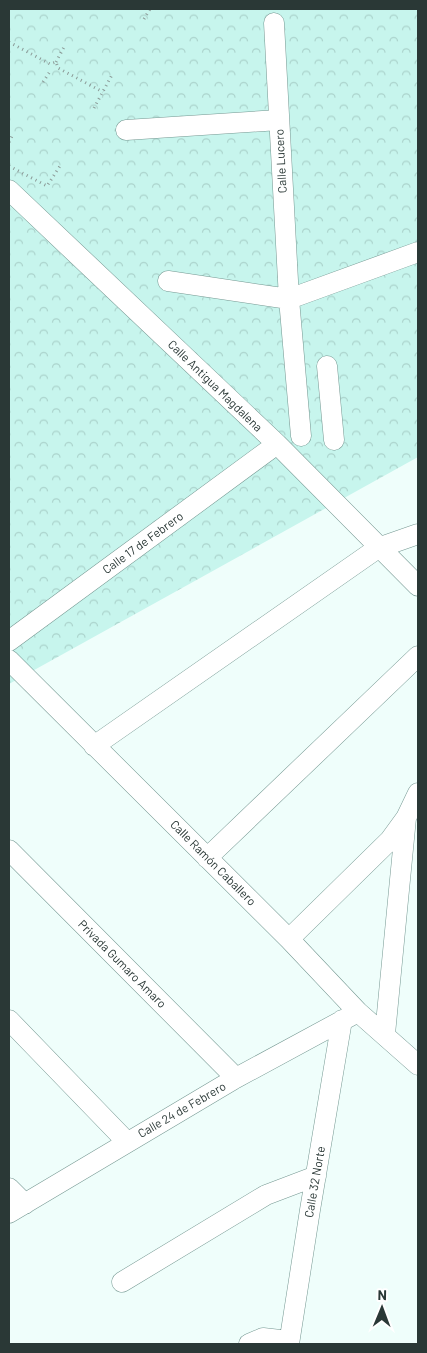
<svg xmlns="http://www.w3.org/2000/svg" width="427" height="1353" font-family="Barlow,sans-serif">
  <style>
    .park { fill: url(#park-crowns) }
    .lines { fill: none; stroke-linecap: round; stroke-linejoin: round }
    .minor-casing { stroke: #759892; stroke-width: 21 }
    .path { stroke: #8b9a97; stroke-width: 3; stroke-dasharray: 1 4; stroke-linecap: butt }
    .minor { stroke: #fff; stroke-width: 20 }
    .labels { text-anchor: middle; stroke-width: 4; stroke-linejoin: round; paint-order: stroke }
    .street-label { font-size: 12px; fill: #2a3836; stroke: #fff }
  </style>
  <defs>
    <pattern id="park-crowns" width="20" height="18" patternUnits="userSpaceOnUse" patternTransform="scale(1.25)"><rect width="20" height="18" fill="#c7f5ed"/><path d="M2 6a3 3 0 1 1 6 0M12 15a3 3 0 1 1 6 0" fill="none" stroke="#abd3cc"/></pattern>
  </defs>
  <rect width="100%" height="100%" fill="#effefb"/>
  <path class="park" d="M 9,9 L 418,9 L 418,457 L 9,684 Z"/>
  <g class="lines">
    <defs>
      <path id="minor" d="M 274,23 L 289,299 L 301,436
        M 126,130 L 279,120
        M 9,190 L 277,444 L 418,586
        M 168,281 L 289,299 L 418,252
        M 327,366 L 334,440
        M 9,641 L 277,444
        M 9,660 L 289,939 L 358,1012 L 418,1065
        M 94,746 L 378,548 L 418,534
        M 9,850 L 236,1078
        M 207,858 L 418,656
        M 289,939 L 390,840 L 406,818 L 418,793
        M 9,1020 L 127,1142
        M 385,1034 L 406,818
        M 9,1188 L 25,1204
        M 9,1213 L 236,1078 L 358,1012
        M 122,1282 L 266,1195 L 316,1176
        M 249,1344 L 263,1338 L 289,1341
        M 289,1344 L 310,1210 L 342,1020"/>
    </defs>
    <use href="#minor" class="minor-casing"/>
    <path class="path" d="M 144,19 L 150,9
      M 9,42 L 50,64 L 56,62 L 58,68 L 103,92
      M 56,62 L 64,47
      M 43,82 L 51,70
      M 94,108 L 113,73
      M 9,142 L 12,136
      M 9,166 L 47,186 L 60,166"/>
    <use href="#minor" class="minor"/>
  </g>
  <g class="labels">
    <g class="street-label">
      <text transform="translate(281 161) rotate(-93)" y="4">Calle Lucero</text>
      <text transform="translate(215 386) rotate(44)" y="4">Calle Antigua Magdalena</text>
      <text transform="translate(143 543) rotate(-36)" y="4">Calle 17 de Febrero</text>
      <text transform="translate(213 863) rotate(45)" y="4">Calle Ramón Caballero</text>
      <text transform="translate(122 964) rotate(45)" y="4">Privada Gumaro Amaro</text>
      <text transform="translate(182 1110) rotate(-30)" y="4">Calle 24 de Febrero</text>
      <text transform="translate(315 1182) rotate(-80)" y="4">Calle 32 Norte</text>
    </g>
  </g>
  <rect width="427" height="1353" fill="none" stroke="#2a3836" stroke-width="20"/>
  <g transform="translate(382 1308) rotate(1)" stroke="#ffffff" stroke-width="4" paint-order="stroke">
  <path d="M0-4L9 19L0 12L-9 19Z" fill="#2a3836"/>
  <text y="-8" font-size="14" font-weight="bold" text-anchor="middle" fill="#2a3836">N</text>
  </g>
</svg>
